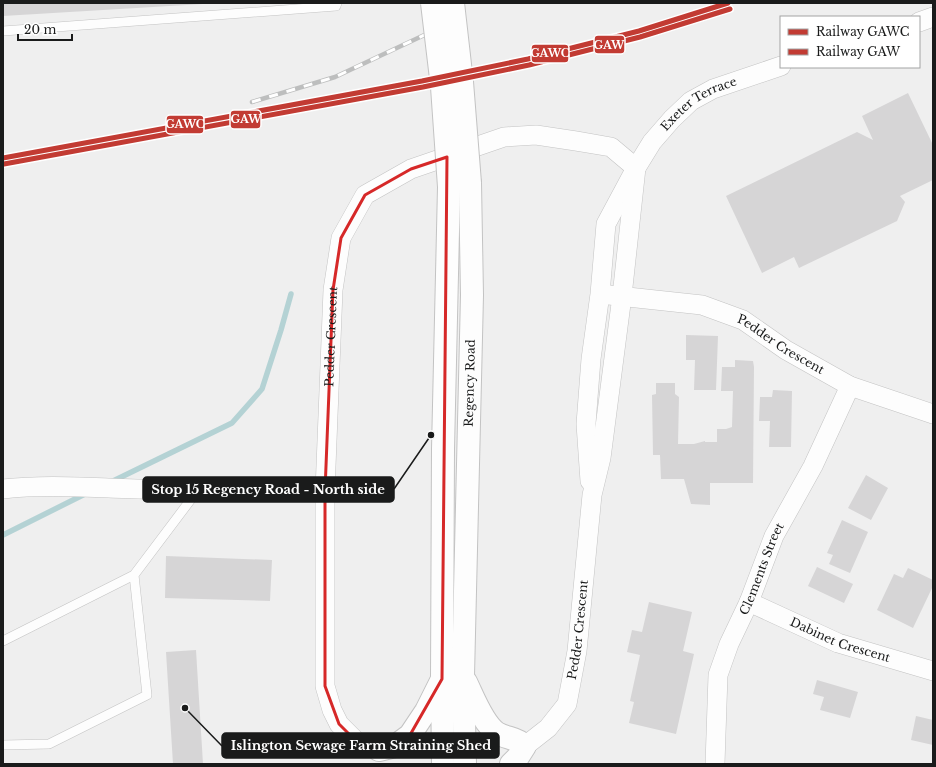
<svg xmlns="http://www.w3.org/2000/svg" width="936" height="767" font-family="'Libre Baskerville',serif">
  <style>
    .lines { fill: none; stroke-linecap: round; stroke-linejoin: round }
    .stream { stroke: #b4d2d4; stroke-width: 5.5 }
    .building { fill: #d6d5d6 }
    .service-casing { stroke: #c3c3c3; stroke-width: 10 }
    .minor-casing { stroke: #c3c3c3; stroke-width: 20 }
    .secondary-casing { stroke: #c3c3c3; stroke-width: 24 }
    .service { stroke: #fdfdfd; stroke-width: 9 }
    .minor { stroke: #fdfdfd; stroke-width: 19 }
    .secondary { stroke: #fdfdfd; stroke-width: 22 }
    .rail-casing { stroke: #bdbebe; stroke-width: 4.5 }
    .rail { stroke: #fff; stroke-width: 3; stroke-dasharray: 9; stroke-linecap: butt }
    .secondary-bridge-casing { stroke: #c3c3c3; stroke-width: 24; stroke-linecap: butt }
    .secondary-bridge { stroke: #fdfdfd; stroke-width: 22 }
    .rail-1-casing { stroke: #fff; stroke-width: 8 }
    .rail-2-casing { stroke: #fff; stroke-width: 8 }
    .rail-1 { stroke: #c23b33; stroke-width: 5 }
    .rail-2 { stroke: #c23b33; stroke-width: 5 }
    .marked { fill: none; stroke: #d62828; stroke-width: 3; stroke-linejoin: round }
    .labels { text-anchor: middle; stroke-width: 3; stroke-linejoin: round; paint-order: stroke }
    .street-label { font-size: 12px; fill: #1a1b1b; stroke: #fff }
    .leader { fill: none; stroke: #1a1b1b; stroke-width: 1.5 }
    .callout-dot { fill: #1a1b1b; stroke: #fff; stroke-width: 1.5 }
    .callout { fill: #1a1b1b; stroke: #1a1b1b; stroke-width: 1.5 }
    .callout-label { font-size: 13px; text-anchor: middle; font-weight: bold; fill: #fff }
    .line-badge { stroke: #fff; stroke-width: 1.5 }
    .badge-label { font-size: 11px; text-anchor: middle; font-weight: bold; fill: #fff }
  </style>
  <rect width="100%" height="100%" fill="#efefef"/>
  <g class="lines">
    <path class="stream" d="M 111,482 L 232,423 L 262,389 L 281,330 L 291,294
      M 3,535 L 87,493"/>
  </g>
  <path class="building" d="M 3,3 L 203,3 L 203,4 L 3,16 Z
    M 908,93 L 933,145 L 933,180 L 900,196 L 905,202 L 897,221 L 799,268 L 794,257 L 762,273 L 726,196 L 857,132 L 873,140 L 862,116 Z
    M 686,335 L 718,336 L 716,390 L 694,390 L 695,360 L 686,360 Z
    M 735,360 L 753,361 L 754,367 L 753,483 L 710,483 L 710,505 L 691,504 L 684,479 L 661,479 L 660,455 L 653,455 L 652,395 L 656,394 L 656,383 L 675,383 L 675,394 L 679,397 L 678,444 L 694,444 L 705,441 L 705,442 L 717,442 L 717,429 L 726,429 L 732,427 L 733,391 L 721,391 L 722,367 L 735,367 Z
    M 773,390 L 792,391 L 791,447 L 769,447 L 770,421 L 759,421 L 760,397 L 772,397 Z
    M 866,475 L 888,488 L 871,520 L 848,508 Z
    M 842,520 L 868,532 L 850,573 L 829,564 L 833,555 L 827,553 Z
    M 166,556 L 272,560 L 270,601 L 165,598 Z
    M 817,567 L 853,584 L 844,603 L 808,586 Z
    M 908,568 L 933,580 L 933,586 L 913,628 L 877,610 L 894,574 L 903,578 Z
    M 649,602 L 692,612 L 683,651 L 694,654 L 676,734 L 629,723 L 634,702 L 630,701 L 640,655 L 627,652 L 632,630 L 642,632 Z
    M 196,650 L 203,764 L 173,764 L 166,652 Z
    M 817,680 L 858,692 L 850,718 L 820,710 L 824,697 L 813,694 Z
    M 916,716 L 933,720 L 933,745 L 911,740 Z"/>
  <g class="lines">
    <defs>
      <path id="service" d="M 3,31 L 336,6 L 337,3
        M 3,641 L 134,575 L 198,490
        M 3,745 L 49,744 L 147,695 L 134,575"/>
      <g id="minor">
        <path d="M 919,22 L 933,17"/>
        <path id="s1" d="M 609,295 L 702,305 L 743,320 L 786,350 L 850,386 L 933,414"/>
        <path id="s2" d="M 590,481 L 586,424 L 591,359 L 600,294 L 606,224 L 636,168 L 652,142 L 672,119 L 691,101 L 713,89 L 781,66"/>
        <path d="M 3,489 C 48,484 92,488 137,489 C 200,490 263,491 325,491"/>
        <path id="s3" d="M 749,602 L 838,643 L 933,671"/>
        <path id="s4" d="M 525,746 L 548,728 L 567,704 L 577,651 L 592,495 L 601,458 L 622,296 L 636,168"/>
        <path id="s5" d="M 379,750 L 357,742 L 339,724 L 332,710 L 325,686 L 325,491 L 333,290 L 341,238 L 365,195 L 411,169 L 504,137 L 536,135 L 576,141 L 611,147 L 636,168"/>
        <path id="s6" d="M 715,764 L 718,675 L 729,644 L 749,602 L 774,536 L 813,466 L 850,386"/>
      </g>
      <g id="secondary">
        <path d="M 466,682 C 473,696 483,724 497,733 C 507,739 516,737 525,746 L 518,757 L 511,764"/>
        <path d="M 379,750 L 395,746 L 410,735 L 426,711 L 441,681"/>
        <path d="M 443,764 L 442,679 L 443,449 L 449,187"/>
        <path id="s7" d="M 465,764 L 463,676 L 472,295 L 470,183"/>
      </g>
    </defs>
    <use href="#service" class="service-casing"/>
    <use href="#minor" class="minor-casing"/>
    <use href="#secondary" class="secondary-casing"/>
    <use href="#service" class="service"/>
    <use href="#minor" class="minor"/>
    <use href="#secondary" class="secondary"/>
    <defs>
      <path id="rail" d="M 252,102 L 335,77 L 435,30"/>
    </defs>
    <use href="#rail" class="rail-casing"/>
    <use href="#rail" class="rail"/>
    <defs>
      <path id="secondary-bridge" d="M 432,3 L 442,87 L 449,187
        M 453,3 L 462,82 L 470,183"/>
    </defs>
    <use href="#secondary-bridge" class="secondary-bridge-casing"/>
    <use href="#secondary-bridge" class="secondary-bridge"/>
    <defs>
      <path id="rail-1" d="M 3,158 L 422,81 L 528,59 L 639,31 L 728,3"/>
      <path id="rail-2" d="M 4,164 L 423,87 L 529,65 L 640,37 L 730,9"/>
    </defs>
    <use href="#rail-1" class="rail-1-casing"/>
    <use href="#rail-2" class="rail-2-casing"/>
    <use href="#rail-1" class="rail-1"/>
    <use href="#rail-2" class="rail-2"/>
  </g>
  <path class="marked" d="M 447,157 L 442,679 L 410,735 L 395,746 L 379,750 L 357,742 L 339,724 L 325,686 L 325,491 L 333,290 L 341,238 L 365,195 L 411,169 Z"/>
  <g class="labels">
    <g class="street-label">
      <text dy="4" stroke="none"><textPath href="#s2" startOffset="414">Exeter Terrace</textPath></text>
      <text dy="4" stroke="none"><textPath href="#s5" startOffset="439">Pedder Crescent</textPath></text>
      <text dy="4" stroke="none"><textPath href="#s1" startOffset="182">Pedder Crescent</textPath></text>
      <text dy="4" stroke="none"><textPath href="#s7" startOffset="381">Regency Road</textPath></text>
      <text dy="4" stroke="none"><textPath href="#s6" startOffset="204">Clements Street</textPath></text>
      <text dy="4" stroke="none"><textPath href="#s4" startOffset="135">Pedder Crescent</textPath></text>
      <text dy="4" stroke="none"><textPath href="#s3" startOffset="99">Dabinet Crescent</textPath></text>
    </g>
  </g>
  <path class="leader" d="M431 435L394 489M185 708L222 746"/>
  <g class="callout-dot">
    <circle cx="431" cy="435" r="4"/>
    <circle cx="185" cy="708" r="4"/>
  </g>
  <g class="callout">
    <rect x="143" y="477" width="251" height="25" rx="4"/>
    <rect x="222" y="733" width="277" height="25" rx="4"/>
  </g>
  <g class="callout-label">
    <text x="268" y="494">Stop 15 Regency Road - North side</text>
    <text x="361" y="750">Islington Sewage Farm Straining Shed</text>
  </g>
  <g class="line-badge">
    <rect x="594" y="35" width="31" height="19" rx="4" fill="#c23b33"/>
    <rect x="531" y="44" width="38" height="19" rx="4" fill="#c23b33"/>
    <rect x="230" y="110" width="31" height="19" rx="4" fill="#c23b33"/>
    <rect x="166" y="115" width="38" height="19" rx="4" fill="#c23b33"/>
  </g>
  <g class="badge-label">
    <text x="609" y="49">GAW</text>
    <text x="550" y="57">GAWC</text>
    <text x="246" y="123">GAW</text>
    <text x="185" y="128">GAWC</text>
  </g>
  <rect width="936" height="767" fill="none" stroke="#1a1b1b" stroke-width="8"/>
  <rect x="780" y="16" width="140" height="52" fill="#ffffff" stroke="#a3a4a4"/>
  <rect x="788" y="29" width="20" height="6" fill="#c23b33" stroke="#a3a4a4"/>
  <text x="816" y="36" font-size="12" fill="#1a1b1b">Railway GAWC</text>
  <rect x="788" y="49" width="20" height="6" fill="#c23b33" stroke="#a3a4a4"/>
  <text x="816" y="56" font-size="12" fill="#1a1b1b">Railway GAW</text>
  <path d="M18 34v6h54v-6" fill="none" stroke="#1a1b1b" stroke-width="2"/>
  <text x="24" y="34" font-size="12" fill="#1a1b1b" stroke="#ffffff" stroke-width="3" paint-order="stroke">20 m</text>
</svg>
